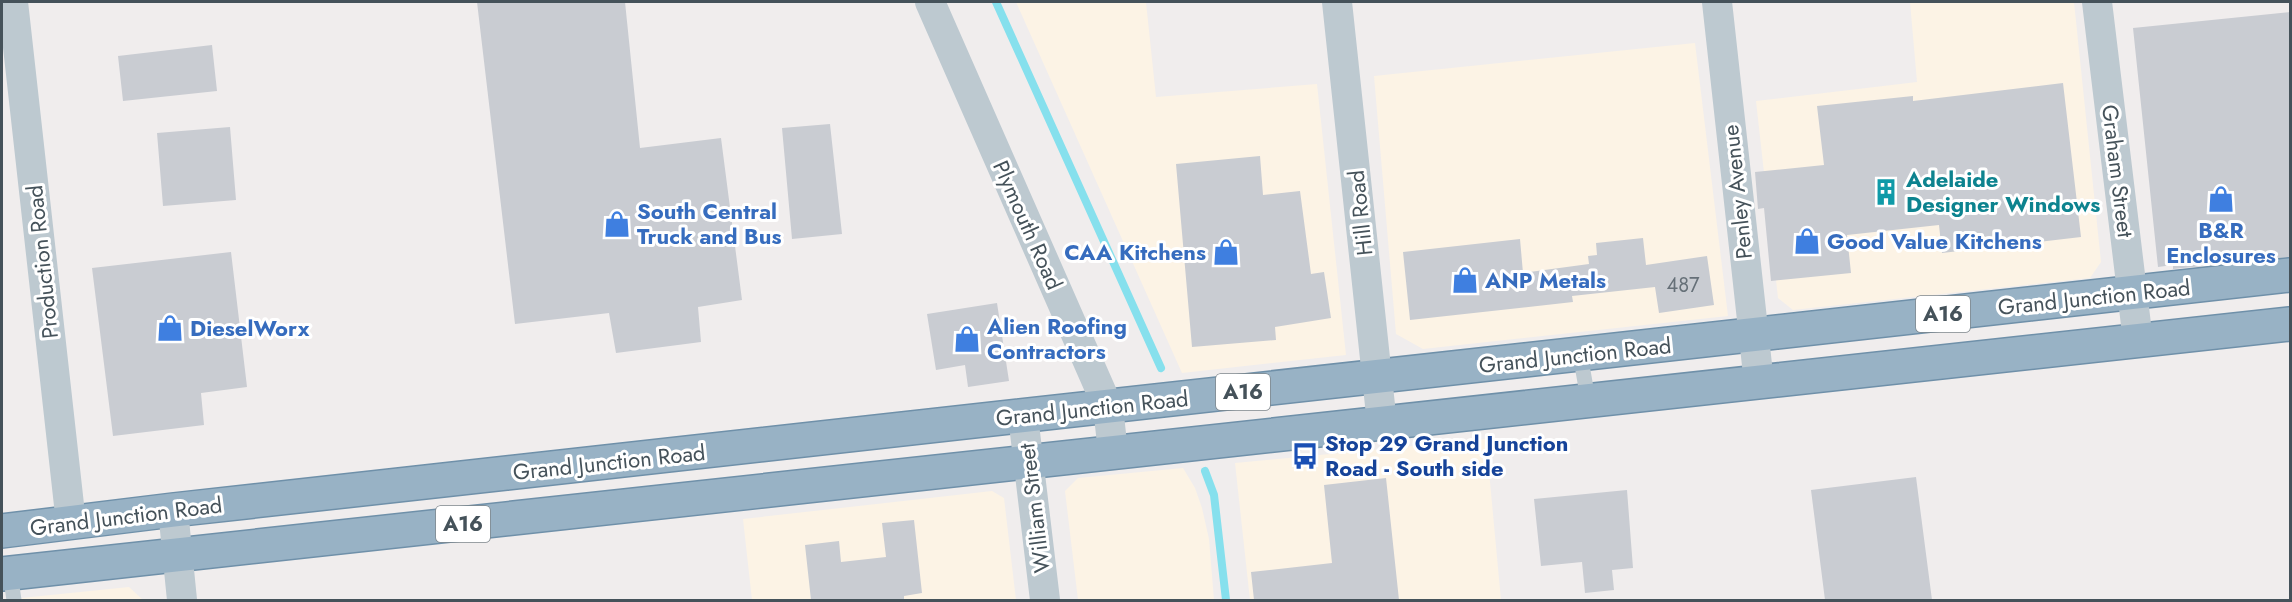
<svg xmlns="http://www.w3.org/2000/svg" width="2292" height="602" font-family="Jost,sans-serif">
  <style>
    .commercial { fill: #fcf3e5 }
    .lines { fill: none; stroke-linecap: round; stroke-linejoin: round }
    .stream { stroke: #86e0ed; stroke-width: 8 }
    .building { fill: #c9ccd2 }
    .trunk-casing { stroke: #6f90a9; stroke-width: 36 }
    .service { stroke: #bdc9d0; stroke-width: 15 }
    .minor { stroke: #bdc9d0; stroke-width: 30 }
    .trunk { stroke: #98b2c5; stroke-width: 33 }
    .labels { text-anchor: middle; stroke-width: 6; stroke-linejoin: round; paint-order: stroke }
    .number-label { font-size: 20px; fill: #667078 }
    .shield { fill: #fff; stroke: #7d868c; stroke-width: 1.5 }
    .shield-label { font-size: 21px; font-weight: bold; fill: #45525a }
    .street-label { font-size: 22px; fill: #45525a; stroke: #fff }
    .culture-label { font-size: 22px; font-weight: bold; fill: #0d838f; stroke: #fff; text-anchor: start }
    .shop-label { font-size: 22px; font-weight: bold; fill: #366cbe; stroke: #fff; text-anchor: start }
    .transit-label { font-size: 22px; font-weight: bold; fill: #164399; stroke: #fff; text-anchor: start }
  </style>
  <rect width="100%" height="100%" fill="#f0eded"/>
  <path class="commercial" d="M 1016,2 L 1146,2 L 1156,97 L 1317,84 L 1346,355 L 1182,373 Z
    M 1910,2 L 2074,2 L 2101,262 L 2090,278 L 1793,310 L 1778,298 L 1756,101 L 1917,82 Z
    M 1695,43 L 1728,316 L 1423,349 L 1396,334 L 1374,76 Z
    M 1486,439 L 1501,600 L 1250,600 L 1235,463 Z
    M 1183,468 L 1195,488 L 1202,508 L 1209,539 L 1214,600 L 1078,600 L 1065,491 L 1078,478 Z
    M 992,491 L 1004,498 L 1016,600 L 752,600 L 743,519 Z
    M 129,587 L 143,600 L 2,600 Z"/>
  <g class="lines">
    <path class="stream" d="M 996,2 L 1161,368
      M 1205,471 L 1214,495 L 1226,600"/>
  </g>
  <path class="building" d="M 477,2 L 625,2 L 640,148 L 721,138 L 742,300 L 698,307 L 701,342 L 616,353 L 609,313 L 515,324 Z
    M 2290,12 L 2290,257 L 2173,269 L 2173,265 L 2158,267 L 2133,28 Z
    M 212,45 L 217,91 L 123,101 L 118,56 Z
    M 2063,83 L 2081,237 L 1942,253 L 1939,225 L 1847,235 L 1851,273 L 1771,281 L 1764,208 L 1758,209 L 1755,172 L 1824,165 L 1817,106 L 1913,96 L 1913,101 Z
    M 830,124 L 842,234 L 792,239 L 782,128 Z
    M 230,127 L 236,200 L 163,206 L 157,133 Z
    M 1260,156 L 1263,195 L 1300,191 L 1311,274 L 1324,272 L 1331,318 L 1275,327 L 1276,340 L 1192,347 L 1176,164 Z
    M 1643,238 L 1646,265 L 1707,256 L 1714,305 L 1659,313 L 1655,287 L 1572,296 L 1573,302 L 1410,320 L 1403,252 L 1520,239 L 1523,273 L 1589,264 L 1588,256 L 1597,255 L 1596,243 Z
    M 231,252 L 247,387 L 201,393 L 204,425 L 113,436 L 92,268 Z
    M 997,303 L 1009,381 L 968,387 L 965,365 L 936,370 L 927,314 Z
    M 1916,477 L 1932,600 L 1825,600 L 1811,490 Z
    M 1386,478 L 1399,600 L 1254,600 L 1251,572 L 1332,563 L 1324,485 Z
    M 1627,490 L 1633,568 L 1612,570 L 1614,590 L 1585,593 L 1582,562 L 1541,566 L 1534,499 Z
    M 914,520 L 922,593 L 904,596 L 904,600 L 811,600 L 805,545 L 839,541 L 841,562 L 886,557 L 882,523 Z"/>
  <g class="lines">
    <defs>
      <path id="trunk" d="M 2,531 L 173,510 L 2290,275
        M 2,574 L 2290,324"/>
    </defs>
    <use href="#trunk" class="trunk-casing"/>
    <path class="service" d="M 1580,354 L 1588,399
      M 10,573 L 14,600"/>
    <path class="minor" d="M 13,2 L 71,523
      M 930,2 L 1108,407 L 1113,452
      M 1337,2 L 1382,424
      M 1717,2 L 1759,383
      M 2097,2 L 2138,341
      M 1023,416 L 1045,600
      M 173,510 L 182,600"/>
    <use href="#trunk" class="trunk"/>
  </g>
  <defs>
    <symbol id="building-bare" viewBox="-9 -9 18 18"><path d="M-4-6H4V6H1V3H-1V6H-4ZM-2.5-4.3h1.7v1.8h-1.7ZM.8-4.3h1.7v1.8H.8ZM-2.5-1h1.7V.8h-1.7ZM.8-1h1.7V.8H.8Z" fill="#0f9aa8" stroke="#fff" stroke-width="2.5" paint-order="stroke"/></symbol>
    <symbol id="shop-bare" viewBox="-9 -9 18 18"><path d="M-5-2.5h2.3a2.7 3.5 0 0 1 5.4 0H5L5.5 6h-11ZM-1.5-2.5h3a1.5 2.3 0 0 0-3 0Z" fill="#3f7fe0" stroke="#fff" stroke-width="2.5" paint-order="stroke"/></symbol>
    <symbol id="bus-bare" viewBox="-9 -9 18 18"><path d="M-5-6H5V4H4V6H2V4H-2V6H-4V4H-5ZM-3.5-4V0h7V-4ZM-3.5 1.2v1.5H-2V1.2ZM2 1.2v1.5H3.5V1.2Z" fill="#1a4fb4" stroke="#fff" stroke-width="2.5" paint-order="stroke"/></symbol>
  </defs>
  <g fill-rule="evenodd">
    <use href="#building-bare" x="1867" y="173" width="38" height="38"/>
    <use href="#shop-bare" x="2202" y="180" width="38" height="38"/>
    <use href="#shop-bare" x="598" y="205" width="38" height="38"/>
    <use href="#shop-bare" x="1788" y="222" width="38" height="38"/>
    <use href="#shop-bare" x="1207" y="233" width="38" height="38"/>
    <use href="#shop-bare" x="1446" y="261" width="38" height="38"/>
    <use href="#shop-bare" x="151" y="309" width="38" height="38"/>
    <use href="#shop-bare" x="948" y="320" width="38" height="38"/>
    <use href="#bus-bare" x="1286" y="437" width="38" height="38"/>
  </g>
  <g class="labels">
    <g class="number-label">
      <text x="1683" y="292">487</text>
    </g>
    <g class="shield">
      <rect x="1916" y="296" width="54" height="36" rx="4.5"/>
      <rect x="1216" y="374" width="54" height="36" rx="4.5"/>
      <rect x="436" y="506" width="54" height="36" rx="4.5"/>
    </g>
    <g class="shield-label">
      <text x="1943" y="321">A16</text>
      <text x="1243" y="399">A16</text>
      <text x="463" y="531">A16</text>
    </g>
    <g class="street-label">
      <text transform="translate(2118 171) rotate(83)" y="8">Graham Street</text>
      <text transform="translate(1737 192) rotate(-96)" y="8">Penley Avenue</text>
      <text transform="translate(1360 213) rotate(-96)" y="8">Hill Road</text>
      <text transform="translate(1028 225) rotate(66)" y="8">Plymouth Road</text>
      <text transform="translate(42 262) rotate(-96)" y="8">Production Road</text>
      <text transform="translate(2094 297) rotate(-6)" y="8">Grand Junction Road</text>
      <text transform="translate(1575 355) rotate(-6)" y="8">Grand Junction Road</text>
      <text transform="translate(1092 408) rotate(-6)" y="8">Grand Junction Road</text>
      <text transform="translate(609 462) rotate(-6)" y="8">Grand Junction Road</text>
      <text transform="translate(1034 508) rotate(-97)" y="8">William Street</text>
      <text transform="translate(126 516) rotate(-7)" y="8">Grand Junction Road</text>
    </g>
    <g class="culture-label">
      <text x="1906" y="187">Adelaide<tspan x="1906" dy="25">Designer Windows</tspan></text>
    </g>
    <g class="shop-label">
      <text x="637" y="219">South Central<tspan x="637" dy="25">Truck and Bus</tspan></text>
      <text x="2221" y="238" text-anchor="middle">B&amp;R<tspan x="2221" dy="25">Enclosures</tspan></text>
      <text x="1827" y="249">Good Value Kitchens</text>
      <text x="1206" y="260" text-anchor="end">CAA Kitchens</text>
      <text x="1485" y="288">ANP Metals</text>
      <text x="987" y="334">Alien Roofing<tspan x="987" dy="25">Contractors</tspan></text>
      <text x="190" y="336">DieselWorx</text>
    </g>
    <g class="transit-label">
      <text x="1325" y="451">Stop 29 Grand Junction<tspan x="1325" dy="25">Road - South side</tspan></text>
    </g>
  </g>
  <rect width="2292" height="602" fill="none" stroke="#45525a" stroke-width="6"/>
</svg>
